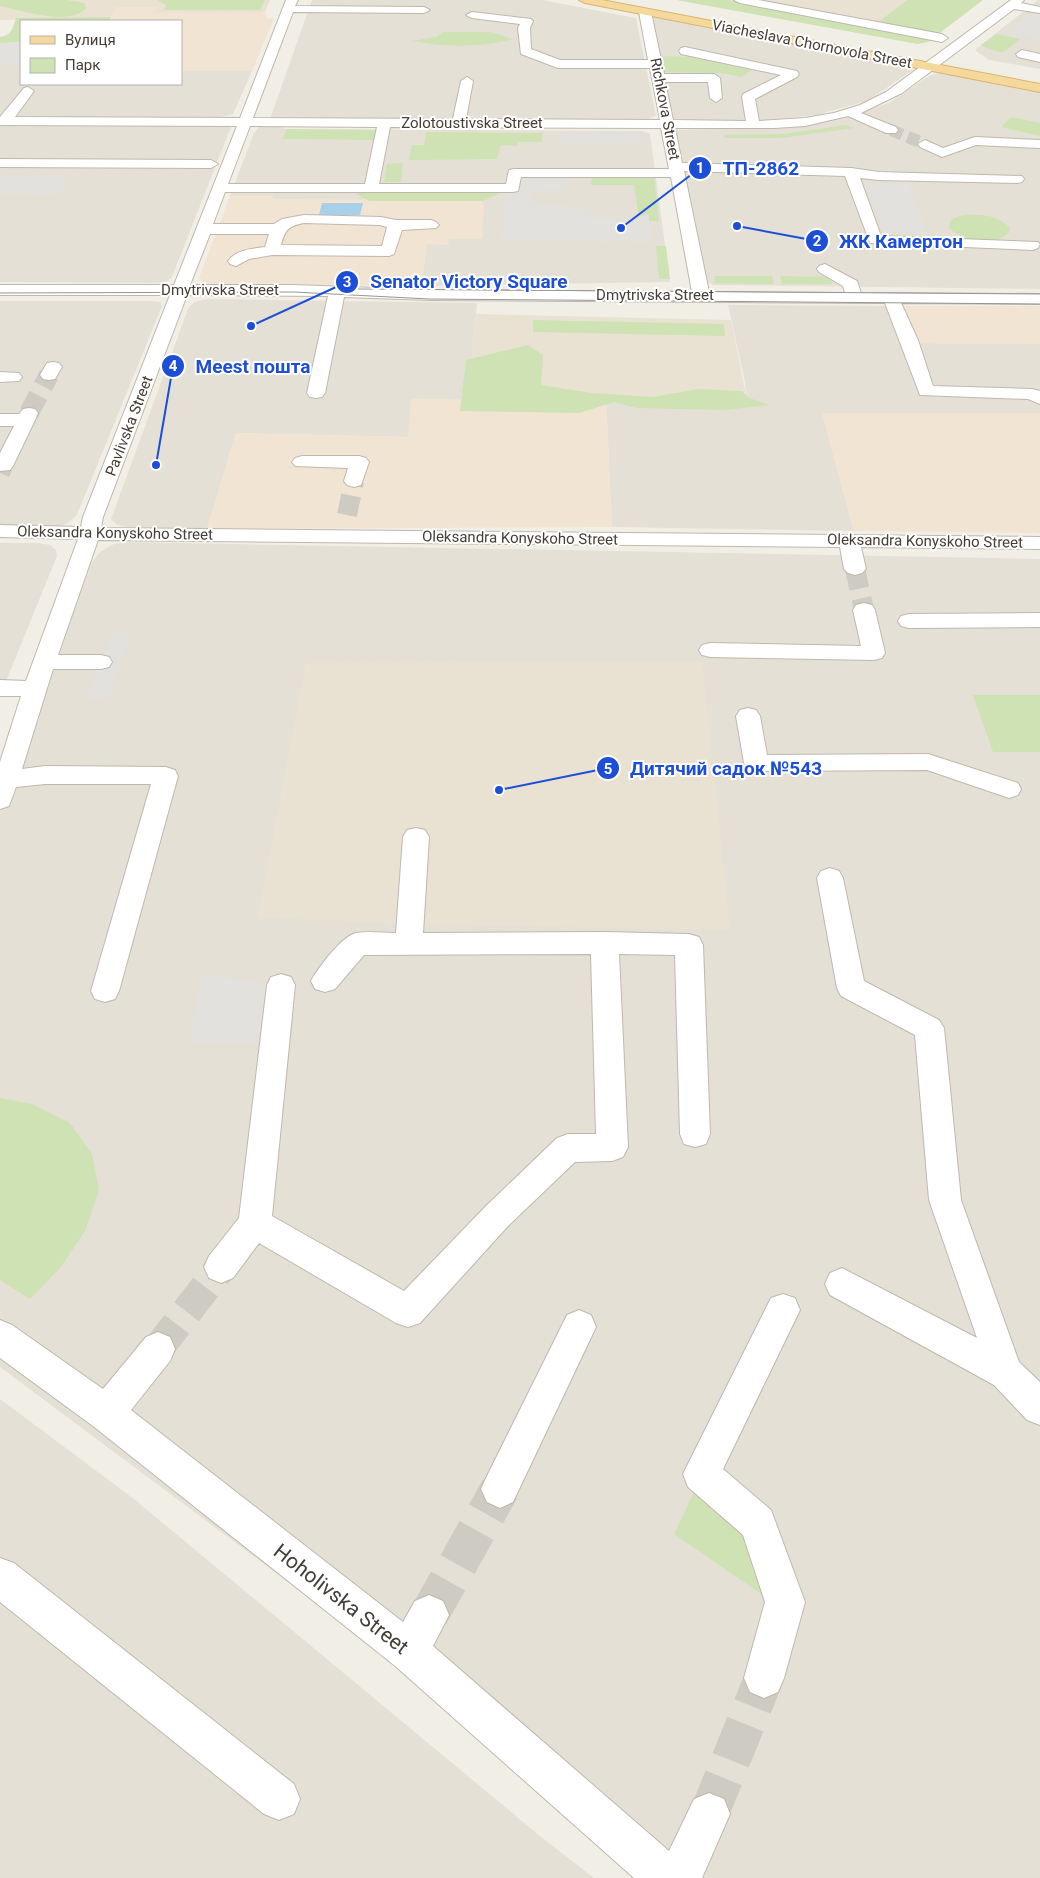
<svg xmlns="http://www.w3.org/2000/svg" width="1040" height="1878" font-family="Roboto,sans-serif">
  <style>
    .residential { fill: #e5e0d5 }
    .commercial { fill: #f2e4d3 }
    .education { fill: #e9e2d2 }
    .green { fill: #cee2b3 }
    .parking { fill: #e3e1de }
    .water { fill: #a8d0e9 }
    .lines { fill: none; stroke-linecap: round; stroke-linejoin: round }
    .minor-tunnel-far3 { stroke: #cecbc3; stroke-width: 12; stroke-dasharray: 12 6; stroke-linecap: butt }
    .minor-tunnel-far2 { stroke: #cecbc3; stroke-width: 20; stroke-dasharray: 20 10; stroke-linecap: butt }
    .minor-tunnel-far1 { stroke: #cecbc3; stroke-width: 31; stroke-dasharray: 31 16; stroke-linecap: butt }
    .minor-tunnel { stroke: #cecbc3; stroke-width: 39; stroke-dasharray: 39 19; stroke-linecap: butt }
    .minor-casing { stroke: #bfb8ad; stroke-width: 2 }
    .major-casing { stroke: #d8b56e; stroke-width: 2 }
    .minor { fill: #fff; fill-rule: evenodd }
    .major { fill: #f5d99c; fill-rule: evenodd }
    .tram { stroke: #959595; stroke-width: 1 }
    .labels { text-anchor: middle; stroke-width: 4; stroke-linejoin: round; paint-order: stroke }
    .far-street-label { font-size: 15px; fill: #443e36; stroke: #fff }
    .near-street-label { font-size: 21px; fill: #443e36; stroke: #fff }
    .leader { fill: none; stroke: #1d4ed8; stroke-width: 2 }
    .callout-dot { fill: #1d4ed8; stroke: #fff; stroke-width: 2 }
    .mark-label { font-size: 15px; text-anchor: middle; font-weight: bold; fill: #fff }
    .callout-label { font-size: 19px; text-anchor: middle; font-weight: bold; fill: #1d4ed8; stroke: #fff; stroke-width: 4; stroke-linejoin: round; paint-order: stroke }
  </style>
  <rect width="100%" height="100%" fill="#f1eee6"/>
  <path class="residential" d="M 312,0 L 542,0 L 636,18 L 656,116 L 645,120 L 270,119 Z
    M 1038,0 L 1040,0 L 1040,69 L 989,60 L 975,50 Z
    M 650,16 L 910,66 L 913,70 L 867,101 L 816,115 L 757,121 L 677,121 L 670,117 Z
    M 111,17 L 109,21 L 21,21 L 21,84 L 181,84 L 181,71 L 252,71 L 233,114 L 213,119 L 0,118 L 0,37 L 5,37 L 13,30 L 16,18 Z
    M 940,73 L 1040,92 L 1040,289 L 713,285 L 705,280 L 675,136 L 676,130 L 772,127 L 858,113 L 889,103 L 931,75 Z
    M 0,124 L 226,125 L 231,127 L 172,277 L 166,282 L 153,283 L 0,282 Z
    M 274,125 L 286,129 L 642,131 L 650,134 L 670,282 L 421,286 L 427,244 L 448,244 L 272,199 L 273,196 L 230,196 L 254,133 L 259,127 Z
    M 207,299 L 477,303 L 468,399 L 408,437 L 236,433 L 207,529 L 132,528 L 117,525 L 111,519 L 188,309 L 194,302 Z
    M 0,301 L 149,301 L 160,302 L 162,306 L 81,505 L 76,516 L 66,524 L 52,528 L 0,529 Z
    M 728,305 L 887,306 L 900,343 L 1040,344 L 1040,413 L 822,413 L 854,531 L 612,527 L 606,400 L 747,400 L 745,382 Z
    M 126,542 L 1040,559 L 1040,1878 L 685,1878 L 0,1367 L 0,808 L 92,562 L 101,551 L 114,544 Z
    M 0,543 L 38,543 L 50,545 L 56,550 L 57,556 L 0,696 Z
    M 0,1399 L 134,1499 L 540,1836 L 594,1878 L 0,1878 Z"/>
  <path class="commercial" d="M 116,7 L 158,7 L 156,13 L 265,12 L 267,18 L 274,19 L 252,71 L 181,71 L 181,21 L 109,21 Z
    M 230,196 L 273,196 L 273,199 L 482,200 L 484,206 L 482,239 L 449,239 L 448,245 L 427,244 L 421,286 L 210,284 L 203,282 L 199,278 Z
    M 887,306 L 1040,306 L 1040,344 L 900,343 Z
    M 411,399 L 606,400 L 612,527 L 207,529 L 236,433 L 408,437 Z
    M 822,413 L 1040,413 L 1040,533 L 854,531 Z"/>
  <path class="education" d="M 0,0 L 270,0 L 265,12 L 155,13 L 157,7 L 116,7 L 111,17 L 0,20 Z
    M 677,0 L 983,0 L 918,44 Z
    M 476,314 L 731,320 L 747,400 L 468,399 Z
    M 702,662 L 730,930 L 410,924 L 258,917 L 306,663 Z"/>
  <path class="green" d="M 0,0 L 67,0 L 84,3 L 86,8 C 70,27 21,10 0,6 Z
    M 157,0 L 265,0 L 260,10 L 164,10 L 166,5 Z
    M 677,0 L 729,0 L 872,27 L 907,0 L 983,0 L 928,42 L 918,44 Z
    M 111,17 L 109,21 L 21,21 L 21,42 L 0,43 L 0,37 C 11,36 13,28 16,18 Z
    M 443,32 L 490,32 L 513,39 C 480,48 445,47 412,41 L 436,37 Z
    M 996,34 L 1020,39 C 1001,55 1004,55 981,45 Z
    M 659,56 L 689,57 L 752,70 L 741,77 L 722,73 L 661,72 Z
    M 1011,117 L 1040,123 L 1040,136 L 1001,127 Z
    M 846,125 L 854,128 L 781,138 L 725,138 L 724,135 L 783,134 Z
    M 286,129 L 378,130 L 376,140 L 283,139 Z
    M 426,132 L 542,133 L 542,142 L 518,142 L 517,146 L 501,145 L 497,159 L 409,160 L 412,145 L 424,145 Z
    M 403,163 L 401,182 L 384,182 L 387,164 Z
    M 592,175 L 654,175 L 659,221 L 639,221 L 634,185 L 591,185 Z
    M 368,190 L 502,192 L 483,201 L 369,201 L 355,193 Z
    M 964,215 C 980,214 999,215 1010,228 L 1009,232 C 996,248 962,241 949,228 C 949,218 957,217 964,215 Z
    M 656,246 L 666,246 L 670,279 L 659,279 Z
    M 714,276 L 772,276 L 774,284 L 715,283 Z
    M 780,276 L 830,277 L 832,284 L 782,284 Z
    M 533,320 L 724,324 L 725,336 L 533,332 Z
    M 528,345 L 543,355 L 541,385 L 591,393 L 653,397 L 698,389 L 742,391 L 749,398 L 770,405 L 725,410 L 637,408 L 614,402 L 579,413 L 460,411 L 466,360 Z
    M 973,695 L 1040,695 L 1040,752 L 993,752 Z
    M 0,1098 L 32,1104 L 70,1123 L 92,1154 L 99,1190 L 85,1231 L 61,1267 L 30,1299 L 0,1280 Z
    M 694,1492 L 744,1530 L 764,1596 L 674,1534 Z"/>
  <path class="parking" d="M 1034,12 L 1040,13 L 1040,39 L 1008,34 Z
    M 21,42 L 21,66 L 0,65 L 0,43 Z
    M 560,133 L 638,133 L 639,143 L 560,143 Z
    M 0,177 L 68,177 L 58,195 L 0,194 Z
    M 507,177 L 565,178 L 566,189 L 531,191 L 530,205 L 566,205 L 588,211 L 592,218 L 634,219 L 648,214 L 654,242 L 501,241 Z
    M 866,184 L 908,184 L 927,233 L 884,232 Z
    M 131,632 L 108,700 L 87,700 L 111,633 Z
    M 202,975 L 281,985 L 275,1043 L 189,1043 Z"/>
  <path class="water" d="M 322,203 L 363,203 L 360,215 L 319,215 Z"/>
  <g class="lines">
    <path class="minor-tunnel-far3" d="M 891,130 L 925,144"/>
    <path class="minor-tunnel-far2" d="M 29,413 L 49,375
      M 0,473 L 3,466
      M 347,515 L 354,481
      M 855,569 L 864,610"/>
    <path class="minor-tunnel-far1" d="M 158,1349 L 221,1267"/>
    <path class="minor-tunnel" d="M 429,1615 L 500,1489
      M 709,1814 L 764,1678"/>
    <defs>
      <path id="minor" d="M 286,0 L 298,0 L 295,6 L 424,7 L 430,10 L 424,13 L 293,12 L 253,118 L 453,119 L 461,81 L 467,77 L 473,81 L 466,119 L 660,120 L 650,68 L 558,68 L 521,54 L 518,28 L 520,24 L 472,18 L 466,15 L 472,12 L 531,19 L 533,21 L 530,28 L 531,49 L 560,60 L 648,60 L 639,12 L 645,9 L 651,12 L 664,74 L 714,74 L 720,78 L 722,98 L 716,102 L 710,98 L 708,82 L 665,82 L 673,120 L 746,121 L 742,97 L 743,94 L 781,75 L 681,54 L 679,51 L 681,48 L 685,47 L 797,71 L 799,74 L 797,77 L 755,99 L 759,121 L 805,118 L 834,113 L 860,105 L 886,92 L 1011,0 L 1024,0 L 1021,3 L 1040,7 L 1040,13 L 1014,9 L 902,93 L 861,113 L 896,127 L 898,130 L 896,133 L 886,133 L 848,116 L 805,126 L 774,128 L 675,128 L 682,163 L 851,168 L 879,172 L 1022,176 L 1024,179 L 1022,182 L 1017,183 L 879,180 L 860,178 L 881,236 L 1038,242 L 1040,244 L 1038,248 L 1033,250 L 870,243 L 845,176 L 684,171 L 709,292 L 845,293 L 843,286 L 819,272 L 817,269 L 819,266 L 825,264 L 857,281 L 861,293 L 1040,294 L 1040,304 L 901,303 L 918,340 L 933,386 L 1032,389 L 1040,391 L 1040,404 L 1028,399 L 920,395 L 885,303 L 431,300 L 344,297 L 325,393 L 322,397 L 316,398 L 310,397 L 307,393 L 328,296 L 187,295 L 103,517 L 101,528 L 1040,537 L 1040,549 L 861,547 L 866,569 L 862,573 L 855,575 L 848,573 L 844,569 L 840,547 L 98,540 L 58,655 L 101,655 L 109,657 L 112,662 L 109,667 L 101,669 L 53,669 L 22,769 L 45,766 L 166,767 L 175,770 L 178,776 L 119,991 L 115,999 L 105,1002 L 95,999 L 91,991 L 151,784 L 45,784 L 16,787 L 9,806 L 0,809 L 0,762 L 21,696 L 0,696 L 0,680 L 26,681 L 78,539 L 0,537 L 0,525 L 81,527 L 83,517 L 170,295 L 0,295 L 0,285 L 174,285 L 237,126 L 0,125 L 0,117 L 24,88 L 28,87 L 34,91 L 15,117 L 240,118 ZM 250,126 L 377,127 L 365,184 L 228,184 ZM 390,127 L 661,128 L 669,169 L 514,169 L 509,170 L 506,184 L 379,184 ZM 521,177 L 671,177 L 692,292 L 431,290 L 293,285 L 190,285 L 210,234 L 269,234 L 265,247 C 252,249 237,249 228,261 L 230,264 L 236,266 L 249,259 L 272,255 L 389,256 L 394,254 L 402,230 L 436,228 L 439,225 L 436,222 L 431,220 L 396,220 L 381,217 L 304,215 L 282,219 L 274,224 L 213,224 L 225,192 L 513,192 L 518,191 ZM 304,223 L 380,225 L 387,227 L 382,246 L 281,245 C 285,230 288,226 304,223 Z
        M 734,0 L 758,0 L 942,34 L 948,38 L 942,42 L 740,3 Z
        M 1022,50 L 1040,54 L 1040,62 L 1018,57 L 1016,54 Z
        M 975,137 L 1040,140 L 1040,148 L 976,145 L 942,157 L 920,147 L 918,144 L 925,140 L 943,148 Z
        M 0,159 L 211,160 L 218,164 L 211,168 L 0,167 Z
        M 53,362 L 59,363 L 62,367 L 55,379 L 49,380 L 43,379 L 40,375 L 47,363 Z
        M 0,372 L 19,373 L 22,377 L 19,381 L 0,382 Z
        M 29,408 L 35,409 L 38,413 L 35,420 L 13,466 L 10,470 L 0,471 L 0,453 L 14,426 L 0,426 L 0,414 L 19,414 L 23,409 Z
        M 302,456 L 359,456 L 366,458 L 369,462 L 361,485 L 354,487 L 347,485 L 344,481 L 348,468 L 295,466 L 292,462 L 295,458 Z
        M 864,603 L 872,605 L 875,610 L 885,653 L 882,658 L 874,660 L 710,657 L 702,655 L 699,650 L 702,645 L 710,643 L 861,646 L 853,610 L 856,605 Z
        M 1040,613 L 1040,627 L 909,628 L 901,626 L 898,621 L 901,616 L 909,614 Z
        M 748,708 L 756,710 L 760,716 L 767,755 L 928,754 L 1018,783 L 1021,789 L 1018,795 L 1009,798 L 927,770 L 756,771 L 747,769 L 744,763 L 736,716 L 740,710 Z
        M 416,828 L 425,830 L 429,837 L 423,933 L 605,932 L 689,934 L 699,937 L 703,945 L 710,1134 L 706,1144 L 695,1147 L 684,1144 L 680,1134 L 675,955 L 619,954 L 628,1147 L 623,1157 L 612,1161 L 575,1162 L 508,1226 L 420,1323 L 408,1327 L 396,1323 L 259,1243 L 233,1278 L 221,1283 L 209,1278 L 204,1267 L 209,1256 L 239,1218 L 267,985 L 271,977 L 281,974 L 291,977 L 295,985 L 272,1216 L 404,1291 L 486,1206 L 557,1138 L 568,1134 L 596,1134 L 591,954 L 364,955 L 335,989 L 325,992 L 315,989 L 311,981 C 318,968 342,936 356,933 C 369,931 383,933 396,933 L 403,837 L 407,830 Z
        M 830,868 L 839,871 L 843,878 L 864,981 L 939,1020 L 944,1028 L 961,1200 L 1019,1362 L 1040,1382 L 1040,1425 L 1027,1420 L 994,1385 L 830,1295 L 825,1284 L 830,1273 L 842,1268 L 977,1338 L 929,1200 L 915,1035 L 841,996 L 837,988 L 817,878 L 821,871 Z
        M 783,1294 L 795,1298 L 800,1310 L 723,1469 L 771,1510 L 805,1602 L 784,1678 L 778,1692 L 764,1698 L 750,1692 L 744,1678 L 765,1602 L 743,1535 L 688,1487 L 683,1474 L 771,1298 Z
        M 579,1310 L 591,1315 L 596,1327 L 513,1502 L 500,1508 L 487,1502 L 481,1489 L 487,1476 L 567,1315 Z
        M 0,1320 L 12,1325 L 103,1389 L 146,1337 L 158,1332 L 170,1337 L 175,1349 L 170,1361 L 131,1410 L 403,1622 L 415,1601 L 429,1595 L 443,1601 L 449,1615 L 433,1646 L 669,1851 L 694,1799 L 709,1793 L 724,1799 L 730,1814 L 702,1878 L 634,1878 L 394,1665 L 93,1426 L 0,1358 Z
        M 0,1558 L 14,1563 L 294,1784 L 300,1799 L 294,1814 L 279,1820 L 264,1814 L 0,1602 Z"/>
      <path id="major" d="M 579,0 L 602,0 L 1040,84 L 1040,92 L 585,3 Z"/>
    </defs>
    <use href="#minor" class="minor-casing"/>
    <use href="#major" class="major-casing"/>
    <use href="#minor" class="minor"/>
    <use href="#major" class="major"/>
    <path class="tram" d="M 358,289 L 1040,294
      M 0,293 L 294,292 L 429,299 L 1040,304"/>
  </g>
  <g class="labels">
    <g class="far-street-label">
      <text transform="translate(812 44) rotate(11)" y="5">Viacheslava Chornovola Street</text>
      <text transform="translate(665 109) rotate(79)" y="5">Richkova Street</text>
      <text x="472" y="128">Zolotoustivska Street</text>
      <text x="220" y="295">Dmytrivska Street</text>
      <text x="655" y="300">Dmytrivska Street</text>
      <text transform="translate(129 426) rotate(-69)" y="5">Pavlivska Street</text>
      <text transform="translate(115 533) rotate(1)" y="5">Oleksandra Konyskoho Street</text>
      <text transform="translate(520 538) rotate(1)" y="5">Oleksandra Konyskoho Street</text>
      <text transform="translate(925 541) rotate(1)" y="5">Oleksandra Konyskoho Street</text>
    </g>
    <g class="near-street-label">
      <text transform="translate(341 1599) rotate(38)" y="7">Hoholivska Street</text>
    </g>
  </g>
  <path class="leader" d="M621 228L700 168M737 226L817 241M251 326L347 282M156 465L173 366M499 790L608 768"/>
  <g class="callout-dot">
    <circle cx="621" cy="228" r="5"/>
    <circle cx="737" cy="226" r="5"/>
    <circle cx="251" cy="326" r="5"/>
    <circle cx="156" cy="465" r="5"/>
    <circle cx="499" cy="790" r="5"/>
    <circle cx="700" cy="168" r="12"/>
    <circle cx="817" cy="241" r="12"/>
    <circle cx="347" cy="282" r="12"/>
    <circle cx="173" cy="366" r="12"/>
    <circle cx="608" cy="768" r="12"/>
  </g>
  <g class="mark-label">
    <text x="700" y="173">1</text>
    <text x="817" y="246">2</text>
    <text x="347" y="287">3</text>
    <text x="173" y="371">4</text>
    <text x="608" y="774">5</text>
  </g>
  <g class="callout-label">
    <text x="761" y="175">ТП-2862</text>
    <text x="901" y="248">ЖК Камертон</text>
    <text x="469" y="288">Senator Victory Square</text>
    <text x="253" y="373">Meest пошта</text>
    <text x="726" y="775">Дитячий садок №543</text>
  </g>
  <rect x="20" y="20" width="162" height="65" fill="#ffffff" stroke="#b4b2af"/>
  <rect x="30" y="36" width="25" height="8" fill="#f5d99c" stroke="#b4b2af"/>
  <text x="65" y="45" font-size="15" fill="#443e36">Вулиця</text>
  <rect x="30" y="58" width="25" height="15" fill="#cee2b3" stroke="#b4b2af"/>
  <text x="65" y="70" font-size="15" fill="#443e36">Парк</text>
</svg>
